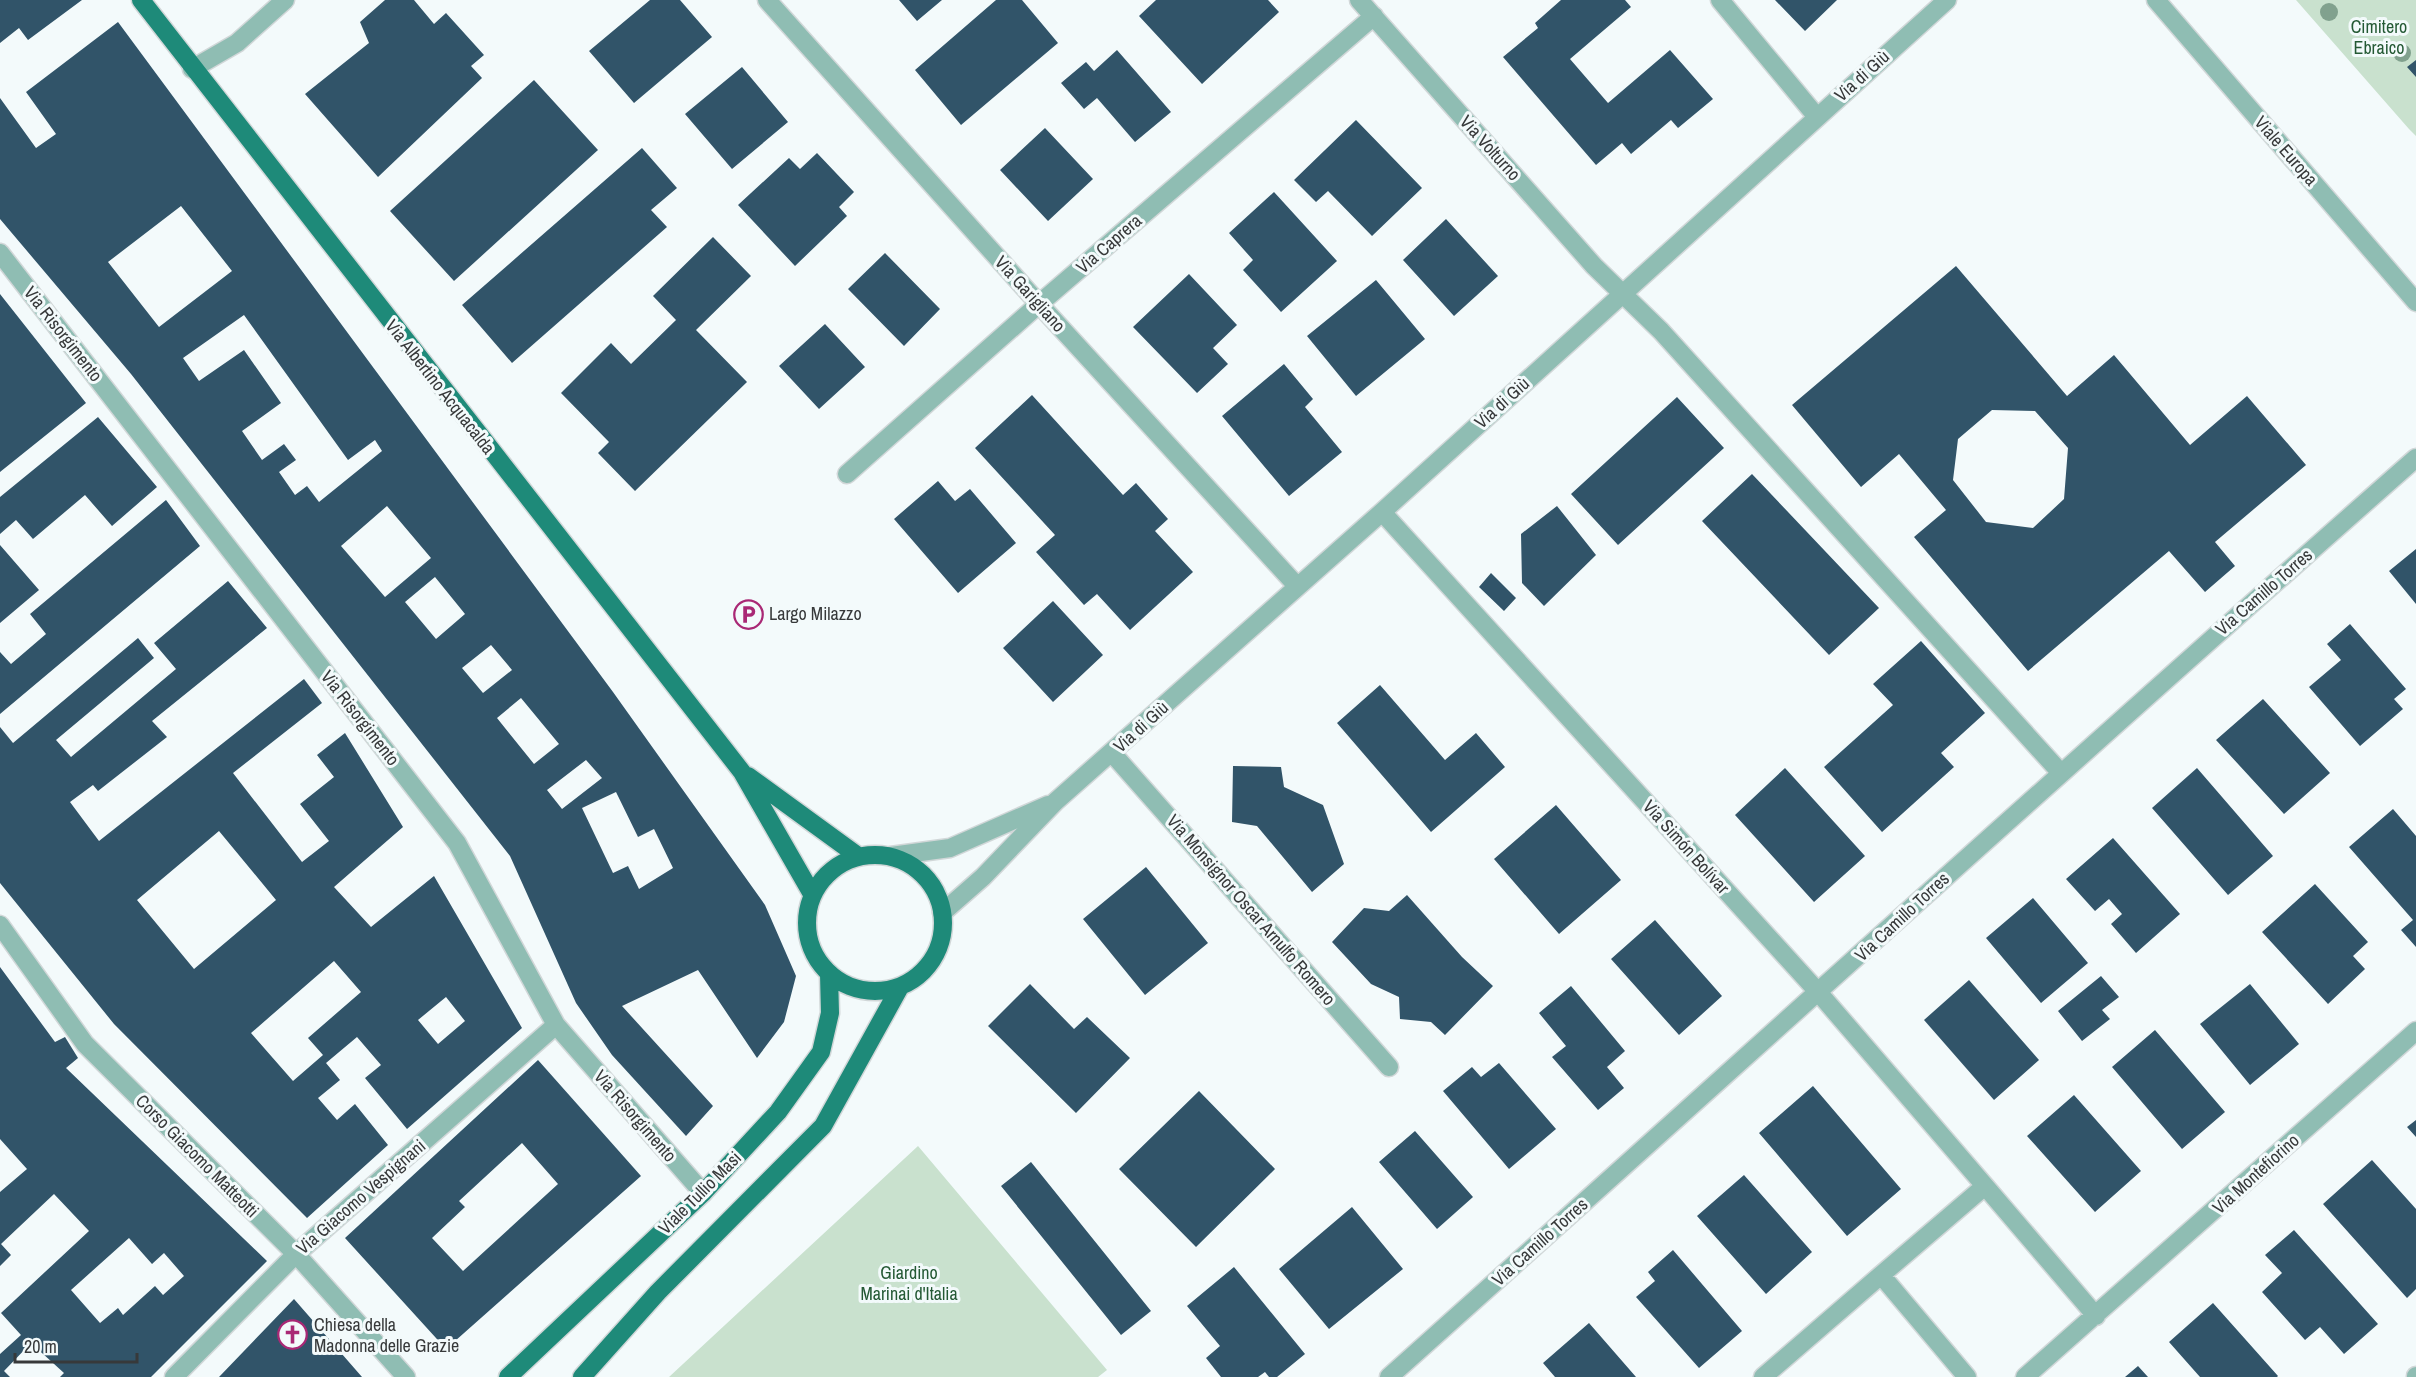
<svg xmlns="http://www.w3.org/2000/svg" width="2416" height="1377" font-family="'Archivo Narrow',sans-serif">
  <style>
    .green { fill: #c9e1ce }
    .building { fill: #315469; fill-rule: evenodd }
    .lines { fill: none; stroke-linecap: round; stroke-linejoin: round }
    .minor-casing { stroke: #d1d7d8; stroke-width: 21 }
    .major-casing { stroke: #d1d7d8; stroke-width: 21 }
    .minor { stroke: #8fbdb3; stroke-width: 18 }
    .major { stroke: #1e8a79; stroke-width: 18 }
    .tree { fill: #81a18e }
    .labels { text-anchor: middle; stroke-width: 6; stroke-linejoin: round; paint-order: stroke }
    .park-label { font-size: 18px; fill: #245934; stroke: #f3fafb }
    .street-label { font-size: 18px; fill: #37393a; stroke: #f3fafb }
    .poi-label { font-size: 18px; fill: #37393a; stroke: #f3fafb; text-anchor: start }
  </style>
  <rect width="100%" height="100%" fill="#f3fafb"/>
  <path class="green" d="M 2296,0 L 2416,0 L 2416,136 L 2409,129 Z
    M 918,1146 L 1107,1370 L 1098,1377 L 669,1377 Z"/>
  <path class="building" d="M 0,0 L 82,0 L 28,40 L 19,28 L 0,43 Z
    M 385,0 L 414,0 L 434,24 L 446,13 L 484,55 L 471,66 L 482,78 L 378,177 L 305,94 L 369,43 L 360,22 Z
    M 650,0 L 680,0 L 712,37 L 634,103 L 589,51 Z
    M 899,0 L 942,0 L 917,21 Z
    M 996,0 L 1022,0 L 1058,43 L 961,125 L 915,70 Z
    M 1156,0 L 1268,0 L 1279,12 L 1202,84 L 1139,16 Z
    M 1561,0 L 1625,0 L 1631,7 L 1570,59 L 1608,103 L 1670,50 L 1713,99 L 1678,128 L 1671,120 L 1631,154 L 1622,143 L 1596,165 L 1503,57 L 1538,28 L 1535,23 Z
    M 1775,0 L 1837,0 L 1805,31 Z
    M 118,22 L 613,692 L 765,905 L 796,976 L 784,1022 L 757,1058 L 698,970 L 622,1006 L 713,1106 L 686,1136 L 612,1055 L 576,1003 L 510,856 L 131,374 L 0,219 L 0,98 L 36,148 L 56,134 L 26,92 ZM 181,206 L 232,271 L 159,327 L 108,262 ZM 244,315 L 348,460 L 375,440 L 382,451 L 319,502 L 307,486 L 295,495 L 279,472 L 296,460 L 284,444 L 262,460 L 242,431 L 281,403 L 244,350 L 199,381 L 183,358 ZM 387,506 L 431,558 L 385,597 L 341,546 ZM 435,577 L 465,614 L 436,639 L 405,602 ZM 491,645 L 512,670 L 483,693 L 462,668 ZM 521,698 L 559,744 L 534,764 L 497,718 ZM 586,760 L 602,778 L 562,809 L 547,790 ZM 616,792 L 638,837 L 654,829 L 673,868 L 639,889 L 628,866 L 613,873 L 582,808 Z
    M 1117,50 L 1171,112 L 1135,142 L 1097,98 L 1084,109 L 1061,83 L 1086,62 L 1094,71 Z
    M 2416,60 L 2416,77 L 2407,67 Z
    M 742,67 L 788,122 L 732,169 L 685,114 Z
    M 534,80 L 598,150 L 454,281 L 390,211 Z
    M 1356,120 L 1422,188 L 1372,236 L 1328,191 L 1316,202 L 1294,180 Z
    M 1045,128 L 1093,179 L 1048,221 L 1000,170 Z
    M 642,148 L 677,188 L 651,210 L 667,227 L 512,363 L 462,305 Z
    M 817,153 L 854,192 L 839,207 L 847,216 L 795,266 L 738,205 L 789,158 L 800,169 Z
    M 1274,192 L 1337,261 L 1281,312 L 1243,270 L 1253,260 L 1229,233 Z
    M 1446,219 L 1498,276 L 1454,316 L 1403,260 Z
    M 713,237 L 751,276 L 696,330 L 747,382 L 635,491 L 598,453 L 609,442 L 561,393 L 611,343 L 631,364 L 676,320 L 653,296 Z
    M 885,253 L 940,309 L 904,346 L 848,289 Z
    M 1956,266 L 2067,396 L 2114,355 L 2190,445 L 2247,396 L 2306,465 L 2215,542 L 2235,566 L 2205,592 L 2169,551 L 2028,671 L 1914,537 L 1946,510 L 1899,454 L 1861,487 L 1792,405 ZM 1992,410 L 2035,411 L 2068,448 L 2064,499 L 2033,528 L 1986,522 L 1953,480 L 1958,439 Z
    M 1189,274 L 1237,325 L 1213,348 L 1228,364 L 1197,393 L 1133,327 Z
    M 1376,280 L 1425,339 L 1356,396 L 1307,336 Z
    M 0,294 L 86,403 L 0,472 Z
    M 825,324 L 865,367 L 819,409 L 779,366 Z
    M 1284,364 L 1313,399 L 1305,407 L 1342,452 L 1289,496 L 1222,416 Z
    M 1032,395 L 1123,495 L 1136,483 L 1168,519 L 1155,531 L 1193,572 L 1130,630 L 1097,594 L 1084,605 L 1036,552 L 1055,535 L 975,448 Z
    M 1677,397 L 1724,448 L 1618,545 L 1571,494 Z
    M 98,417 L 157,487 L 112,526 L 85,495 L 33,539 L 16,520 L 0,534 L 0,497 Z
    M 1752,474 L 1879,608 L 1829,655 L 1702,521 Z
    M 938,481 L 955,501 L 970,489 L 1016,543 L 958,593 L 894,519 Z
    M 166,500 L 200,546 L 0,714 L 0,652 L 11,664 L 46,634 L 30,614 Z
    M 1557,506 L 1596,555 L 1544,606 L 1522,583 L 1521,534 Z
    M 0,545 L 39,590 L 0,623 Z
    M 2416,549 L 2416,604 L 2389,571 Z
    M 1491,573 L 1516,598 L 1504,611 L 1479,587 Z
    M 228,581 L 267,628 L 152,721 L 167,737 L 98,791 L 93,785 L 70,802 L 99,841 L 304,679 L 322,703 L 233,773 L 302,862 L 329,841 L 300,804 L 334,777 L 317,755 L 345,733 L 403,827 L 334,887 L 371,927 L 434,876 L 522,1028 L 407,1129 L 365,1078 L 381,1065 L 357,1037 L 326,1063 L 340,1080 L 318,1098 L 337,1120 L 355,1104 L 388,1145 L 307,1218 L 114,1024 L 0,883 L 0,727 L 13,743 L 138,638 L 154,658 L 56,740 L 71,757 L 176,669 L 154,643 ZM 219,831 L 276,900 L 194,969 L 137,900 ZM 334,961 L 361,992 L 308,1038 L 323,1055 L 293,1081 L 251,1033 ZM 446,997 L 465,1021 L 438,1044 L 418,1020 Z
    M 1053,601 L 1103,655 L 1053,702 L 1003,648 Z
    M 2350,624 L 2406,689 L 2394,699 L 2403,709 L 2360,746 L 2309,687 L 2341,660 L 2327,644 Z
    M 1921,641 L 1985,713 L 1941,753 L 1954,767 L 1882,832 L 1824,767 L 1893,705 L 1873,684 Z
    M 1380,685 L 1445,760 L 1476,733 L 1505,767 L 1431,832 L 1337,723 Z
    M 2263,699 L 2330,773 L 2284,814 L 2216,740 Z
    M 1233,766 L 1281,767 L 1284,787 L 1323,805 L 1344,864 L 1312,892 L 1257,826 L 1232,822 Z
    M 1785,768 L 1865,856 L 1814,902 L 1735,815 Z
    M 2197,768 L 2273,856 L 2228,895 L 2152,808 Z
    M 1556,805 L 1621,880 L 1559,934 L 1494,859 Z
    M 2393,809 L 2416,836 L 2416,947 L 2401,930 L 2413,920 L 2349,847 Z
    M 2113,838 L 2180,914 L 2136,953 L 2111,924 L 2122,914 L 2109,899 L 2095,911 L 2066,879 Z
    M 1146,867 L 1208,943 L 1145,995 L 1083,919 Z
    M 2315,884 L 2368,942 L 2353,956 L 2365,969 L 2328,1004 L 2262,932 Z
    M 1407,895 L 1462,957 L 1493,986 L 1445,1035 L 1431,1022 L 1400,1019 L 1399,997 L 1371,984 L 1332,942 L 1364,908 L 1389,911 Z
    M 2033,898 L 2088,963 L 2041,1003 L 1986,938 Z
    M 1655,920 L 1722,996 L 1679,1035 L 1611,959 Z
    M 0,967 L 55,1042 L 65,1037 L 78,1058 L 66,1068 L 267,1261 L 151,1377 L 60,1377 L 64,1373 L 31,1343 L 4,1371 L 10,1377 L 0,1377 L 0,1354 L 21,1335 L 1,1313 L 89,1231 L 54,1194 L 1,1244 L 11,1255 L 0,1266 L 0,1192 L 27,1169 L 0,1139 ZM 129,1238 L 152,1264 L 164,1253 L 184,1276 L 163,1295 L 155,1286 L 123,1315 L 118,1308 L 100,1323 L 71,1290 Z
    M 2101,976 L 2119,997 L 2102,1010 L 2110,1019 L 2082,1041 L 2058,1011 Z
    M 1969,980 L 2039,1060 L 1994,1100 L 1924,1020 Z
    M 1030,984 L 1074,1029 L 1087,1017 L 1130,1058 L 1076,1113 L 988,1026 Z
    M 2250,984 L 2299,1044 L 2250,1085 L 2200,1024 Z
    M 1571,986 L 1625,1051 L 1607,1067 L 1624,1088 L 1598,1110 L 1552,1057 L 1566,1046 L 1539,1013 Z
    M 2155,1030 L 2225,1112 L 2182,1149 L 2112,1067 Z
    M 538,1060 L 641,1176 L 446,1349 L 345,1238 ZM 522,1143 L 558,1184 L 463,1271 L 432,1238 L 465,1207 L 459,1201 Z
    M 1499,1063 L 1556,1129 L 1509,1169 L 1443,1091 L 1472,1067 L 1481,1077 Z
    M 1813,1086 L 1901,1189 L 1847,1236 L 1759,1133 Z
    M 1199,1091 L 1275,1169 L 1196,1247 L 1119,1169 Z
    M 2074,1095 L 2141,1171 L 2095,1212 L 2027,1136 Z
    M 2416,1120 L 2416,1137 L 2407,1127 Z
    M 1415,1131 L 1473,1197 L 1437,1229 L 1379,1162 Z
    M 2372,1160 L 2416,1209 L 2416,1289 L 2407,1298 L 2323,1204 Z
    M 1031,1162 L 1151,1311 L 1121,1335 L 1001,1186 Z
    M 1744,1175 L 1812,1252 L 1766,1294 L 1697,1216 Z
    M 1352,1207 L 1403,1269 L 1329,1329 L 1279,1269 Z
    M 2294,1230 L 2378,1324 L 2344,1354 L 2320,1327 L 2305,1340 L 2262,1292 L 2282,1273 L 2265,1255 Z
    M 1673,1250 L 1742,1331 L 1699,1368 L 1636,1297 L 1655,1281 L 1648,1272 Z
    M 1234,1267 L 1305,1354 L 1277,1377 L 1269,1377 L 1265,1372 L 1258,1377 L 1221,1377 L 1206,1358 L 1220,1346 L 1187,1306 Z
    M 294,1299 L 362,1377 L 219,1377 Z
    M 2213,1303 L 2278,1376 L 2277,1377 L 2200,1377 L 2169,1342 Z
    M 1589,1323 L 1636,1377 L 1555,1377 L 1543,1363 Z
    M 2138,1366 L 2148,1377 L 2125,1377 Z"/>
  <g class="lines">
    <defs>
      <path id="minor" d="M 767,0 L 1039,304 L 1297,586
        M 1359,0 L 1594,266 L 1661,331 L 2060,772
        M 1720,0 L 1817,117
        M 2156,0 L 2416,302
        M 192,69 L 237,43 L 285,0
        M 0,253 L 457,843 L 556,1025 L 703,1193
        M 847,474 L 1039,304 L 1374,16
        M 1382,512 L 1819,993 L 1985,1186
        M 1112,753 L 1389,1067
        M 891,856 L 950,848 L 1048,805
        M 942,913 L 983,877 L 1055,802 L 1382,512 L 1947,0
        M 0,925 L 85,1044 L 296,1254 L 406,1377
        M 174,1377 L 296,1254 L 556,1025
        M 1389,1377 C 1731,1071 2071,762 2416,458
        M 1763,1377 L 1881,1275
        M 1967,1377 L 1881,1275 L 1985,1186 L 2096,1316
        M 2025,1377 L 2416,1031
        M 2416,1377 L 2416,1376"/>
      <path id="major" d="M 141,0 L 742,772 L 812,894
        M 748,776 L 858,856
        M807 923a68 68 0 1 1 136 0a68 68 0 1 1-136 0Z
        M 508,1377 L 703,1193 L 778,1112 L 821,1052 L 830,1013 L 829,974
        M 582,1377 L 658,1292 L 823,1126 L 900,987"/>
    </defs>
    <use href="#minor" class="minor-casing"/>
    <use href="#major" class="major-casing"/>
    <use href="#minor" class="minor"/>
    <use href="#major" class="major"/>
  </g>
  <g class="tree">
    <circle cx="2329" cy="12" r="9"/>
    <circle cx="2402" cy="53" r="9"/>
  </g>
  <defs>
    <symbol id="parking-ring" viewBox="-11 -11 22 22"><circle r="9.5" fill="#f3fafb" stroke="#a92875" stroke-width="1.5"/><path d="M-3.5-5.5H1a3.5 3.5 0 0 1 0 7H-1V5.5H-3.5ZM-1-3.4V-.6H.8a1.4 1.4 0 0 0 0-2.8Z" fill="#a92875"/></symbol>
    <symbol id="church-ring" viewBox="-11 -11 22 22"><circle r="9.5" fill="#f3fafb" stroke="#a92875" stroke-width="1.5"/><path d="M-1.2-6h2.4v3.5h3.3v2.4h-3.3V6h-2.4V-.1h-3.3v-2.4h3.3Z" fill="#a92875"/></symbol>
  </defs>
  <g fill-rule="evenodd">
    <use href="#parking-ring" x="732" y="598" width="33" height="33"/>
    <use href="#church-ring" x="276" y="1318" width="33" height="33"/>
  </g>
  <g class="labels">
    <g class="park-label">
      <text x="2379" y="33">Cimitero<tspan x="2379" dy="21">Ebraico</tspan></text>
      <text x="909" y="1279">Giardino<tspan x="909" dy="21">Marinai d'Italia</tspan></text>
    </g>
    <g class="street-label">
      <text transform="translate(1862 76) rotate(-42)" y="6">Via di Giù</text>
      <text transform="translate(1490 148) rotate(48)" y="6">Via Volturno</text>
      <text transform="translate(2286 151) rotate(49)" y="6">Viale Europa</text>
      <text transform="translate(1109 244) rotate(-41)" y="6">Via Caprera</text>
      <text transform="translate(1030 294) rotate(48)" y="6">Via Garigliano</text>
      <text transform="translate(63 334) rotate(52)" y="6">Via Risorgimento</text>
      <text transform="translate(440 387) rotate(52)" y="6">Via Albertino Acquacalda</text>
      <text transform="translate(1502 403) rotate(-42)" y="6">Via di Giù</text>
      <text transform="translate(2264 592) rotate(-41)" y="6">Via Camillo Torres</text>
      <text transform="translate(360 718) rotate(52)" y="6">Via Risorgimento</text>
      <text transform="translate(1141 727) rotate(-42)" y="6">Via di Giù</text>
      <text transform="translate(1686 847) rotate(48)" y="6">Via Simón Bolívar</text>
      <text transform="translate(1251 910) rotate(49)" y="6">Via Monsignor Oscar Arnulfo Romero</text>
      <text transform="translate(1902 917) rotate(-43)" y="6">Via Camillo Torres</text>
      <text transform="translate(635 1116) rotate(49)" y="6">Via Risorgimento</text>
      <text transform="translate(197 1156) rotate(45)" y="6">Corso Giacomo Matteotti</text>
      <text transform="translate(2256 1174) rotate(-42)" y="6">Via Montefiorino</text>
      <text transform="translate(700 1193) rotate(-45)" y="6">Viale Tullio Masi</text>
      <text transform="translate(361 1197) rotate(-41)" y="6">Via Giacomo Vespignani</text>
      <text transform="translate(1540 1242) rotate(-42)" y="6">Via Camillo Torres</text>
    </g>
    <g class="poi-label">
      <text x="769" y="620">Largo Milazzo</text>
      <text x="314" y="1331">Chiesa della<tspan x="314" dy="21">Madonna delle Grazie</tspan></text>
    </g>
  </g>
  <path d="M15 1353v9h122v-9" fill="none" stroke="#37393a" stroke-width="3"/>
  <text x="24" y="1353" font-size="18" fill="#37393a" stroke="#f3fafb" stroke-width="4.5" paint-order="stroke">20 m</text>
</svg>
